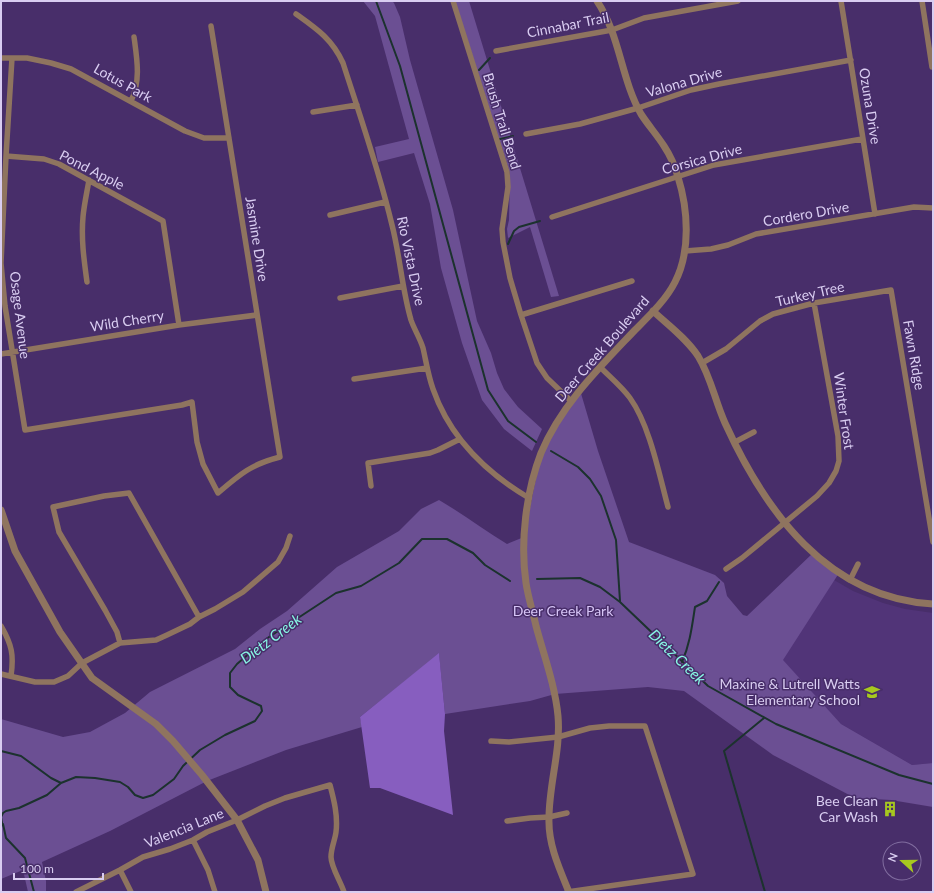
<svg xmlns="http://www.w3.org/2000/svg" width="934" height="893" font-family="Lato,sans-serif">
  <style>
    .built { fill: #513478 }
    .green { fill: #6b4f93 }
    .forest { fill: #875ebf }
    .lines { fill: none; stroke-linecap: round; stroke-linejoin: round }
    .stream { stroke: #1c322e; stroke-width: 2 }
    .minor { stroke: #8f745f; stroke-width: 5.5 }
    .tertiary { stroke: #8f745f; stroke-width: 7 }
    .labels { text-anchor: middle; stroke-width: 3; stroke-linejoin: round; paint-order: stroke }
    .street-label { font-size: 14px; fill: #d9cdf1; stroke: #482e6a }
    .park-label { font-size: 14px; fill: #d7c5f7; stroke: #482e6a }
    .poi-label { font-size: 14px; fill: #d9cdf1; stroke: #482e6a; text-anchor: end }
    .water-label { font-size: 15px; font-style: italic; fill: #88f8e5; stroke: #482e6a }
  </style>
  <rect width="100%" height="100%" fill="#482e6a"/>
  <path class="built" d="M 834,580 L 853,591 L 883,603 L 905,609 L 933,613 L 933,763 L 912,765 L 841,724 L 782,660 Z"/>
  <path class="green" d="M 363,1 L 392,1 L 394,3 L 400,17 L 410,60 L 453,210 L 477,321 L 491,353 L 497,373 L 504,389 L 518,407 L 542,429 L 532,451 L 504,429 L 482,400 L 462,343 L 441,268 L 430,204 L 414,153 L 378,162 L 375,147 L 409,139 L 375,16 Z
    M 455,1 L 469,1 L 559,296 L 551,297 L 530,227 L 508,238 L 507,229 L 509,220 L 510,173 Z
    M 580,390 L 598,451 L 629,542 L 715,575 L 724,583 L 727,596 L 743,615 L 747,616 L 813,553 L 839,573 L 783,660 L 841,724 L 912,765 L 933,763 L 933,807 L 891,800 L 855,798 L 773,755 L 684,691 L 648,687 L 555,694 L 530,701 L 445,714 L 439,654 L 360,717 L 362,727 L 286,750 L 207,781 L 110,831 L 42,862 L 46,881 L 46,892 L 28,892 L 23,870 L 1,879 L 1,719 L 63,737 L 90,732 L 125,713 L 150,692 L 235,649 L 260,629 L 287,611 L 337,567 L 399,531 L 421,509 L 439,500 C 463,514 484,530 507,544 L 524,537 L 541,454 Z"/>
  <path class="forest" d="M 439,653 L 445,714 L 444,731 L 453,815 L 380,788 L 370,788 L 360,717 Z"/>
  <g class="lines">
    <path class="stream" d="M 376,1 L 400,66 L 488,390 L 508,421 L 536,442
      M 479,70 L 490,58
      M 500,139 L 513,136
      M 508,244 L 514,231 L 519,227 L 540,221
      M 551,451 L 578,467 L 590,479 L 601,496 L 616,540 L 620,601
      M 537,579 L 580,578 L 600,587 L 620,602 L 708,686 L 776,724 L 899,775 L 933,784
      M 682,662 C 690,644 692,626 695,607 L 707,601 L 719,582
      M 764,718 L 724,751 L 765,892
      M 1,751 L 21,756 L 51,778 L 61,783
      M 3,824 L 6,838 L 25,858 L 34,892
      M 1,827 L 2,823 L 1,817 L 3,813 L 6,811 L 19,808 L 47,795 L 61,783 L 76,777 L 95,778 L 120,782 L 128,787 L 135,795 L 143,798 L 153,795 L 174,779 L 183,766 L 200,750 L 225,735 L 255,721 L 262,711 L 261,706 L 238,695 L 230,687 L 230,673 L 237,664 L 266,639 L 336,593 L 361,586 L 399,563 L 422,539 L 447,539 L 473,553 L 485,565 L 510,581"/>
    <path class="minor" d="M 453,1 L 507,172 L 508,187 L 502,229 L 503,242 L 510,278 L 521,315 L 537,363 L 547,378 L 571,401
      M 841,1 L 875,214
      M 922,1 L 932,67 L 933,66
      M 296,14 C 317,29 332,39 343,63 C 360,116 379,170 392,225 C 400,256 402,289 411,320 C 414,329 420,338 423,348 C 426,361 428,375 433,389 C 450,438 485,472 529,498
      M 496,51 L 612,30 L 644,18 L 738,1
      M 1,58 L 27,58 L 51,63 L 71,69 L 185,131 L 204,138 L 229,138
      M 12,58 L 6,156 L 1,263 L 5,306 L 25,430 L 182,405 L 192,402 L 197,442 L 203,464 L 218,493 C 240,474 252,464 280,457 L 211,26
      M 131,101 C 141,81 137,59 134,37
      M 313,112 L 357,105
      M 526,134 L 580,124 L 638,108 L 691,90 L 719,84 L 851,60
      M 6,156 L 44,159 L 59,164 L 163,221 L 179,325
      M 330,215 L 385,202
      M 552,217 L 714,165 L 862,139
      M 685,251 L 711,249 L 728,245 L 756,234 L 914,207 L 933,208
      M 87,282 C 84,260 81,239 83,217 C 84,205 87,192 89,180
      M 340,298 L 403,286
      M 521,315 L 632,281
      M 1,354 L 179,325 L 257,315
      M 702,363 L 726,349 L 760,321 L 773,314 L 814,303 L 891,290 L 933,542
      M 600,367 C 610,377 622,387 630,398 C 650,426 659,474 668,507
      M 354,379 L 427,368
      M 735,442 L 754,432
      M 371,486 L 368,463 L 430,453 L 438,450 L 460,439
      M 726,569 L 742,558 L 817,496 L 829,483 L 836,471 L 839,461 L 838,436 L 814,303
      M 850,580 L 858,564
      M 1,626 C 12,645 14,655 11,676
      M 120,643 L 117,632 L 105,610 L 59,532 L 53,507 L 104,496 L 129,493 L 199,617
      M 1,674 L 35,682 L 54,682 L 68,676 L 82,663 L 120,643 L 156,640 L 167,635 L 190,624 L 199,617 L 215,609 L 243,592 L 278,562 L 286,548 L 290,536
      M 491,741 L 509,742 L 558,737 L 590,728 L 609,726 L 645,726 L 693,874 L 567,892
      M 507,821 L 530,818 L 549,817 L 567,813
      M 193,840 L 208,870 L 215,892
      M 120,870 L 131,892
      M 76,892 L 120,870 L 143,857 L 170,849 L 193,840 L 207,832 L 237,820 L 265,806 L 285,798 L 330,785 C 334,800 338,816 336,832 C 335,840 331,848 331,857 C 331,867 341,882 344,892"/>
    <path class="tertiary" d="M 653,311 C 668,325 686,338 698,356 C 711,377 715,401 725,423 C 765,511 827,598 933,604
      M 1,510 L 15,551 L 60,632 L 92,678 L 156,724 L 173,741 L 202,775 L 237,820 L 258,860 L 266,892
      M 569,892 C 559,868 548,844 549,818 C 549,784 561,750 558,716 C 555,685 544,656 536,626 C 533,612 528,597 526,583 C 520,542 526,492 541,453 C 561,405 599,368 635,330 C 649,316 666,300 675,282 C 691,251 688,209 678,177 C 675,166 670,155 664,146 C 657,135 648,125 641,114 C 621,79 620,35 597,1"/>
  </g>
  <defs>
    <symbol id="school-bare" viewBox="-9 -9 18 18"><path d="M0-5L7-2L0 1L-7-2ZM-4 1L0 2.5L4 1V4Q0 6-4 4Z" fill="#a7c81f" stroke="#482e6a" stroke-width="2.5" paint-order="stroke"/></symbol>
    <symbol id="building-bare" viewBox="-9 -9 18 18"><path d="M-4-6H4V6H1V3H-1V6H-4ZM-2.5-4.3h1.7v1.8h-1.7ZM.8-4.3h1.7v1.8H.8ZM-2.5-1h1.7V.8h-1.7ZM.8-1h1.7V.8H.8Z" fill="#a7c81f" stroke="#482e6a" stroke-width="2.5" paint-order="stroke"/></symbol>
  </defs>
  <g fill-rule="evenodd">
    <use href="#school-bare" x="861" y="681" width="22" height="22"/>
    <use href="#building-bare" x="879" y="798" width="22" height="22"/>
  </g>
  <g class="labels">
    <g class="street-label">
      <text transform="translate(568 25) rotate(-11)" y="5">Cinnabar Trail</text>
      <text transform="translate(684 82) rotate(-16)" y="5">Valona Drive</text>
      <text transform="translate(123 83) rotate(29)" y="5">Lotus Park</text>
      <text transform="translate(870 106) rotate(81)" y="5">Ozuna Drive</text>
      <text transform="translate(502 121) rotate(73)" y="5">Brush Trail Bend</text>
      <text transform="translate(702 159) rotate(-15)" y="5">Corsica Drive</text>
      <text transform="translate(92 170) rotate(27)" y="5">Pond Apple</text>
      <text transform="translate(806 214) rotate(-10)" y="5">Cordero Drive</text>
      <text transform="translate(257 239) rotate(81)" y="5">Jasmine Drive</text>
      <text transform="translate(411 261) rotate(78)" y="5">Rio Vista Drive</text>
      <text transform="translate(810 294) rotate(-13)" y="5">Turkey Tree</text>
      <text transform="translate(20 315) rotate(83)" y="5">Osage Avenue</text>
      <text transform="translate(127 321) rotate(-9)" y="5">Wild Cherry</text>
      <text transform="translate(602 349) rotate(-49)" y="5">Deer Creek Boulevard</text>
      <text transform="translate(914 355) rotate(80)" y="5">Fawn Ridge</text>
      <text transform="translate(844 411) rotate(82)" y="5">Winter Frost</text>
      <text transform="translate(184 828) rotate(-22)" y="5">Valencia Lane</text>
    </g>
    <g class="park-label">
      <text x="563" y="616">Deer Creek Park</text>
    </g>
    <g class="poi-label">
      <text x="860" y="689">Maxine &amp; Lutrell Watts<tspan x="860" dy="16">Elementary School</tspan></text>
      <text x="878" y="806">Bee Clean<tspan x="878" dy="16">Car Wash</tspan></text>
    </g>
    <g class="water-label">
      <text transform="translate(271 639) rotate(-37)" y="5">Dietz Creek</text>
      <text transform="translate(677 657) rotate(44)" y="5">Dietz Creek</text>
    </g>
  </g>
  <rect width="934" height="893" fill="none" stroke="#d9cdf1" stroke-width="4"/>
  <g transform="translate(902 861) rotate(291)"><circle r="19" fill="#482e6a" stroke="#826ea0"/>
  <path d="M0-3L7 15L0 10L-7 15Z" fill="#a7c81f"/>
  <text y="-6" font-size="11" font-weight="bold" text-anchor="middle" fill="#d9cdf1">N</text>
  </g>
  <path d="M14 873v6h89v-6" fill="none" stroke="#d9cdf1" stroke-width="2"/>
  <text x="20" y="873" font-size="12" fill="#d9cdf1" stroke="#482e6a" stroke-width="3" paint-order="stroke">100 m</text>
</svg>
